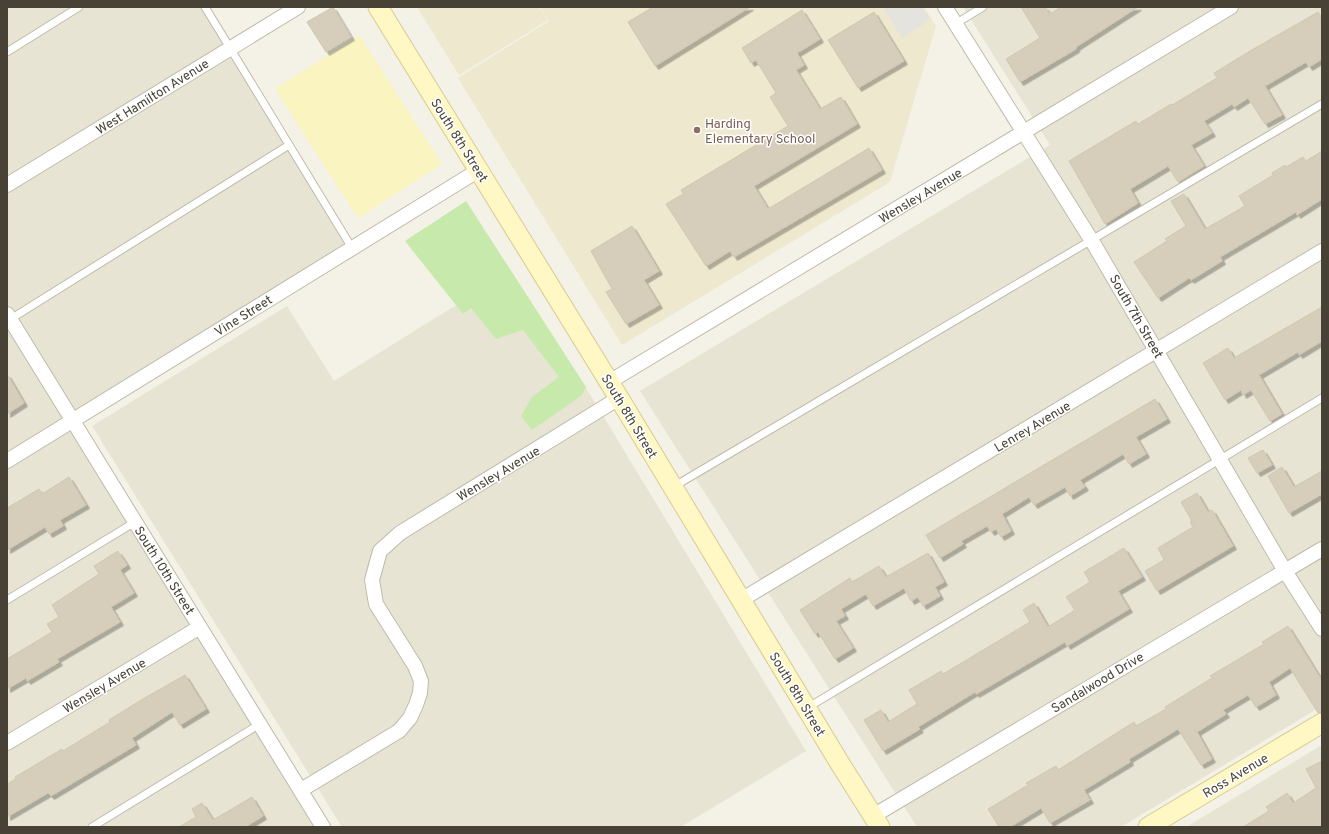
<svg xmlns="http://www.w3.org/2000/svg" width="1329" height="834" font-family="Overpass,sans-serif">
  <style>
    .residential { fill: #e8e4d4 }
    .education { fill: #eee8cf }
    .green { fill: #c7eaac }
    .sand { fill: #faf4c0 }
    .parking { fill: #e4e3de }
    .building { fill: #d6cebb; stroke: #d1c7ae; filter: url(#shadow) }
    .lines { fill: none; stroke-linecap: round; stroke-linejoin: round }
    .lane-casing { stroke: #c0baa8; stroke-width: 9 }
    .street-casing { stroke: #c0baa8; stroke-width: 16 }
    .secondary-casing { stroke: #d6cc93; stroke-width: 21 }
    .lane { stroke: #fff; stroke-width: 7 }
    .street { stroke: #fff; stroke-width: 14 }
    .secondary { stroke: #fff7c4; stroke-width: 19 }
    .education-dot { fill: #8d6e63; stroke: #fff; stroke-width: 1.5 }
    .labels { text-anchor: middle; stroke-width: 3; stroke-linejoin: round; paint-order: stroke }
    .street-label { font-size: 13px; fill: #474235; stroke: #fff }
    .education-label { font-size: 13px; fill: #785e54; stroke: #fff; text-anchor: start }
  </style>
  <defs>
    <filter id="shadow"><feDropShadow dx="3.5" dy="3.5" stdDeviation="0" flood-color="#0004"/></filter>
  </defs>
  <rect width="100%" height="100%" fill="#f4f1e6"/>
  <path class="residential" d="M 7,7 L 205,7 L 352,248 L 73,421 L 322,827 L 7,827 Z
    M 963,7 L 1322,7 L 1322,706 L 1121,827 L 917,827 L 640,391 L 1050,145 Z
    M 511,271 L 591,396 L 806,751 L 681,827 L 342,827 L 92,426 L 287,306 L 334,381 Z
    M 1322,745 L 1322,827 L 1186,827 Z"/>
  <path class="education" d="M 417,7 L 539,7 L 548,20 L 459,75 Z
    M 540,7 L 924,7 L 936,26 L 890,182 L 622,345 L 458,78 L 549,21 Z"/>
  <path class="green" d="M 466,201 L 586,387 L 581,396 L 532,430 L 521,416 L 532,397 L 559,377 L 523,330 L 496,339 L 471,308 L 463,314 L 405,241 Z"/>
  <path class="sand" d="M 359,35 L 442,164 L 358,218 L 275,89 Z"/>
  <path class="parking" d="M 883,7 L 922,7 L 930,20 L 902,38 Z"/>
  <path class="building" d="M 333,7 L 351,37 L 326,52 L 307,22 Z
    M 653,7 L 750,7 L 655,66 L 628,22 Z
    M 1021,7 L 1045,7 L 1050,14 L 1061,7 L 1138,7 L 1076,47 L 1076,49 L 1020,82 L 1006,59 L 1040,38 Z
    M 802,10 L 820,39 L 797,53 L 804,65 L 796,70 L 820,109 L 841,97 L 857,124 L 754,186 L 768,209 L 869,148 L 882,170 L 734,257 L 730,251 L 706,266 L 666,204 L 683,194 L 681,190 L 788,126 L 770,97 L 776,93 L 756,60 L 751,63 L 742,48 Z
    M 874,12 L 904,61 L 858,88 L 828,40 Z
    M 1318,12 L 1322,19 L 1322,59 L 1309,67 L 1306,62 L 1265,86 L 1282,115 L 1265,124 L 1248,98 L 1234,107 L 1232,104 L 1204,121 L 1212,133 L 1191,145 L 1204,166 L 1178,182 L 1168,166 L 1130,189 L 1138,203 L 1105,224 L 1069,161 L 1136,121 L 1138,124 L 1171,104 L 1172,105 L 1217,78 L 1214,73 L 1250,51 Z
    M 1322,151 L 1322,199 L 1297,215 L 1296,212 L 1220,257 L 1222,261 L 1191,280 L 1189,278 L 1158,298 L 1134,262 L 1167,241 L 1165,239 L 1186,226 L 1171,201 L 1184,194 L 1205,229 L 1245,206 L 1239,196 L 1273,175 L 1272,173 L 1285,165 L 1286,167 L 1303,157 L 1306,161 Z
    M 632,226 L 659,271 L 644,280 L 659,305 L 626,324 L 606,292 L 612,289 L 591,251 Z
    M 1322,307 L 1322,341 L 1299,355 L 1298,352 L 1259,375 L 1282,414 L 1270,421 L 1251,390 L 1243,395 L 1241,390 L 1225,400 L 1203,363 L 1228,348 L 1234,358 Z
    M 7,374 L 24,403 L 7,414 Z
    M 1155,399 L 1167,419 L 1136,437 L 1146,454 L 1129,464 L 1123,454 L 1080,480 L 1085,487 L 1070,496 L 1065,487 L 1034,505 L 1029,497 L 1002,514 L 1011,531 L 1001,537 L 996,529 L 991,532 L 987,526 L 961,541 L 963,544 L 940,558 L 926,535 Z
    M 1263,450 L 1272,465 L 1257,473 L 1248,458 Z
    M 1282,467 L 1294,487 L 1322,471 L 1322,494 L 1289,513 L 1268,476 Z
    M 69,477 L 86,505 L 60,520 L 63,526 L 49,534 L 45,527 L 7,550 L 7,508 L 39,489 L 42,494 Z
    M 1197,493 L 1208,512 L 1212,510 L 1233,546 L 1157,591 L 1145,571 L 1164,560 L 1158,548 L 1193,527 L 1190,522 L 1192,521 L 1181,502 Z
    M 1124,548 L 1142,577 L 1118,591 L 1129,609 L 1067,646 L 1065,642 L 976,694 L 975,692 L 918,727 L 920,729 L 883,751 L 864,720 L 881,710 L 888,722 L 917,704 L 909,690 L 941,671 L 943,674 L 1030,622 L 1023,610 L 1034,603 L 1048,627 L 1075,610 L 1066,597 L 1090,582 L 1084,572 Z
    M 118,551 L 127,565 L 120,570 L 134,593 L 111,607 L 120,622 L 57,659 L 59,662 L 27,681 L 26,678 L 7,689 L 7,659 L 52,632 L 47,624 L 59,617 L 52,605 L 99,574 L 94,566 Z
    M 928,553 L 944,582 L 935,587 L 940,596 L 923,606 L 918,597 L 911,601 L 904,588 L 873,606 L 866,594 L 841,609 L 845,616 L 836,621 L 853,648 L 835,659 L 818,632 L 815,634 L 800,610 L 850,578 L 852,582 L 879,566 L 886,577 Z
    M 1288,626 L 1322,681 L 1322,712 L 1318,713 L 1290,668 L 1269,682 L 1276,695 L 1256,707 L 1248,695 L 1223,710 L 1226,714 L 1197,732 L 1212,759 L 1201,765 L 1178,729 L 1129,759 L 1130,762 L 1084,790 L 1090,800 L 1050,823 L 1041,808 L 1010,827 L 999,827 L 988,809 L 1028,785 L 1026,783 L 1056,766 L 1058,770 L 1134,722 L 1136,726 L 1166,709 L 1165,707 L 1212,678 L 1210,676 L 1264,644 L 1262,642 Z
    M 185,675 L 206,709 L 180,725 L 172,712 L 132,738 L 136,745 L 51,796 L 48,793 L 7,817 L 7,784 L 16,779 L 15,777 L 62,749 L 63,751 L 110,722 L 109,720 L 141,700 Z
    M 1322,761 L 1322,827 L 1243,827 L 1269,811 L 1266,807 L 1287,793 L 1293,803 L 1316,788 L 1306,769 Z
    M 252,797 L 263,816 L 245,827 L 179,827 L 196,817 L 192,809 L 202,803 L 213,820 Z"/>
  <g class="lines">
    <defs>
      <path id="lane" d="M 205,7 L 352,248
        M 955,24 L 983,7
        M 7,52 L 79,7
        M 9,320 L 289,145
        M 673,487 L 1322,104
        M 7,600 L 135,522
        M 807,708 L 1322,398
        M 92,827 L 260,724"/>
      <path id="street" d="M 945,7 L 1092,241 L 1285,571 L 1322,629
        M 7,185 L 298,7
        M 7,314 L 323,827
        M 609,382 L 1231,7
        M 7,461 L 479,170
        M 741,600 L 1322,251
        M 7,743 L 200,627
        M 301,790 L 399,731 L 410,718 L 416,705 L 420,693 L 421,681 L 415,666 L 376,604 L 372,580 L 380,551 L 400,533 L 619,398
        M 873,816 L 1322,549"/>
      <path id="secondary" d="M 378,7 L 619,398 L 839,762 L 880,827
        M 1148,827 L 1322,723"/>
    </defs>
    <use href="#lane" class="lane-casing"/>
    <use href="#street" class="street-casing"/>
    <use href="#secondary" class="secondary-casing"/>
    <use href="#lane" class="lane"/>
    <use href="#street" class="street"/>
    <use href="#secondary" class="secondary"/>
  </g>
  <circle class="education-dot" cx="697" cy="130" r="4"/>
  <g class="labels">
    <g class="street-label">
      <text transform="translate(152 96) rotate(-32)" y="5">West Hamilton Avenue</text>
      <text transform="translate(460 140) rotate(58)" y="5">South 8th Street</text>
      <text transform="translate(920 195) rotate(-31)" y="5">Wensley Avenue</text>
      <text transform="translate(243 315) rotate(-32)" y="5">Vine Street</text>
      <text transform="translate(1137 316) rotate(60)" y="5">South 7th Street</text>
      <text transform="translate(630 416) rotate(59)" y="5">South 8th Street</text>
      <text transform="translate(1032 426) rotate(-31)" y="5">Lenrey Avenue</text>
      <text transform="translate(498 473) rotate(-31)" y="5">Wensley Avenue</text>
      <text transform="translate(165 570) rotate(58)" y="5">South 10th Street</text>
      <text transform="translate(1097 682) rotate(-31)" y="5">Sandalwood Drive</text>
      <text transform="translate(104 685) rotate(-31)" y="5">Wensley Avenue</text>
      <text transform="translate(798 694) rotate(59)" y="5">South 8th Street</text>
      <text transform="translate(1235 775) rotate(-31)" y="5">Ross Avenue</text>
    </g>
    <g class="education-label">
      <text x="705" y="128">Harding<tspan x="705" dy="15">Elementary School</tspan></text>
    </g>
  </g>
  <rect width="1329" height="834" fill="none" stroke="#474235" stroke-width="16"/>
</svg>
